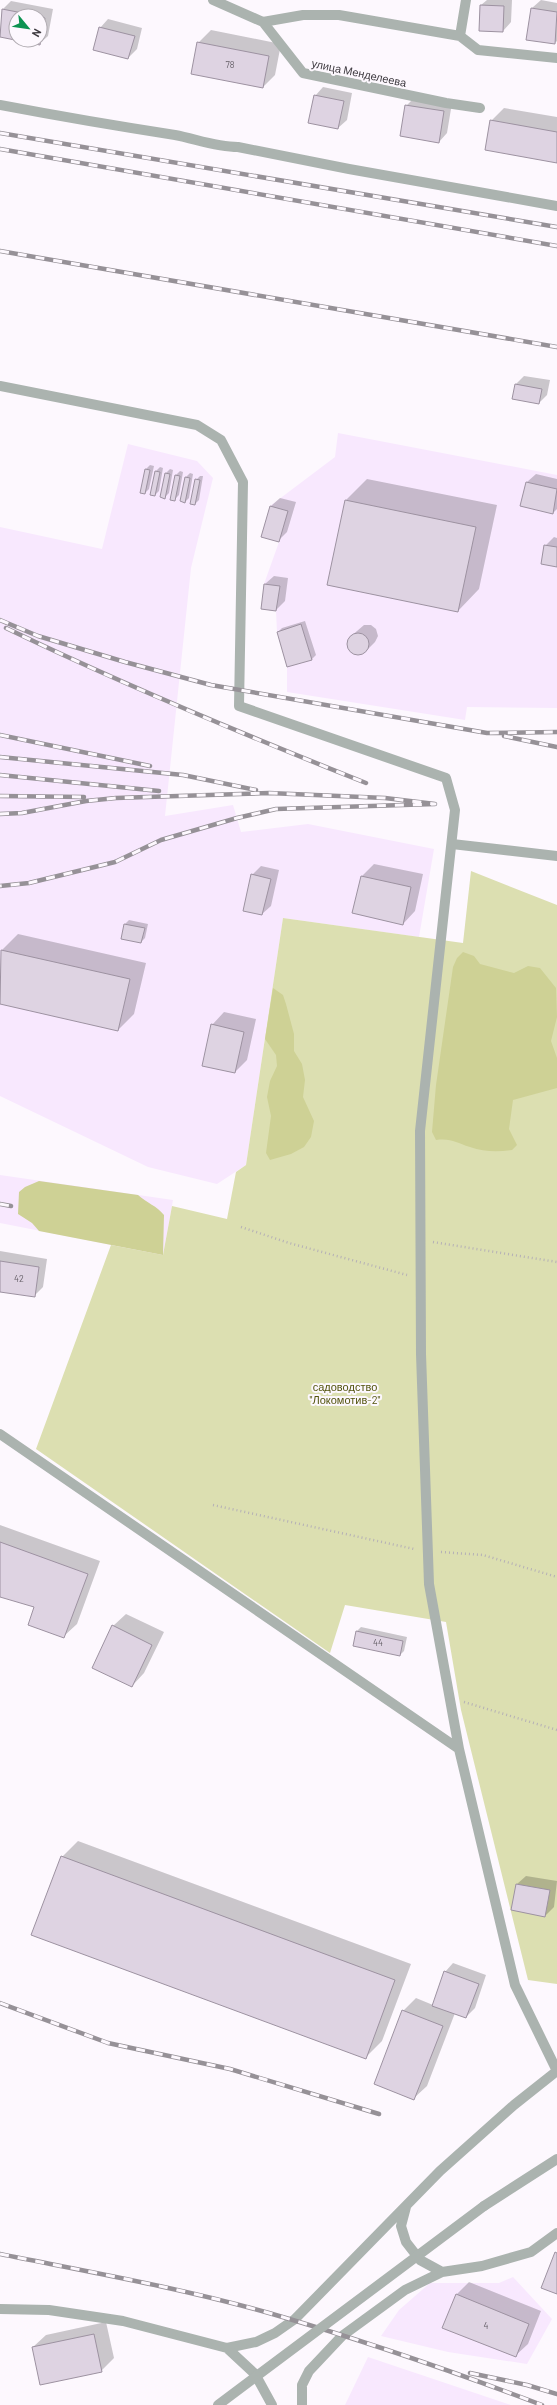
<svg xmlns="http://www.w3.org/2000/svg" width="557" height="2405" font-family="Barlow,sans-serif">
  <style>
    .built { fill: #f8e8fe }
    .green { fill: #dcdfb1 }
    .forest { fill: #ced195 }
    .shadow { fill: #0003 }
    .building { fill: #ded3e2; stroke: #9d92a1 }
    .lines { fill: none; stroke-linecap: round; stroke-linejoin: round }
    .path { stroke: #b5b0b6; stroke-width: 2.5; stroke-dasharray: 1 3; stroke-linecap: butt }
    .minor { stroke: #abb3af; stroke-width: 10 }
    .rail-casing { stroke: #969197; stroke-width: 4.5 }
    .rail { stroke: #fdf8fe; stroke-width: 3; stroke-dasharray: 9; stroke-linecap: butt }
    .minor-bridge { stroke: #abb3af; stroke-width: 10 }
    .labels { text-anchor: middle; stroke-width: 4; stroke-linejoin: round; paint-order: stroke }
    .number-label { font-size: 9px; fill: #676169 }
    .street-label { font-size: 11px; fill: #3f3b41; stroke: #fdf8fe }
    .park-label { font-size: 11px; fill: #53540e; stroke: #fdf8fe }
  </style>
  <rect width="100%" height="100%" fill="#fdf8fe"/>
  <path class="built" d="M 338,433 L 557,475 L 557,708 L 467,707 L 465,720 L 287,692 L 287,667 L 277,632 L 276,611 L 261,609 L 264,584 L 279,542 L 261,537 L 270,506 L 335,457 Z
    M 128,444 L 197,461 L 213,478 L 191,568 L 165,816 L 233,805 L 241,832 L 308,824 L 434,849 L 419,937 L 283,918 L 246,1165 L 217,1184 L 148,1167 L 0,1096 L 0,527 L 102,549 Z
    M 0,1175 L 173,1200 L 163,1255 L 0,1223 Z
    M 513,2277 L 552,2319 L 527,2364 L 448,2352 L 381,2336 L 399,2310 L 430,2283 L 499,2283 Z
    M 368,2357 L 511,2405 L 345,2405 Z"/>
  <path class="green" d="M 471,871 L 557,905 L 557,1984 L 528,1980 L 461,1710 L 446,1622 L 345,1605 L 330,1653 L 36,1449 L 111,1245 L 163,1255 L 172,1206 L 227,1219 L 236,1172 L 246,1165 L 283,918 L 463,943 Z"/>
  <path class="forest" d="M 463,952 L 474,956 L 480,964 L 514,973 L 528,966 L 540,968 L 556,988 L 557,1017 L 551,1041 L 557,1058 L 557,1088 L 513,1100 L 509,1129 L 517,1145 L 512,1150 C 498,1152 484,1152 470,1147 C 456,1143 452,1138 436,1140 L 432,1132 L 436,1085 L 453,967 L 457,958 Z
    M 273,988 L 283,995 L 286,1004 L 294,1034 L 294,1051 L 302,1064 L 305,1080 L 303,1097 L 314,1121 L 311,1137 L 304,1147 L 291,1154 L 270,1160 L 266,1153 L 271,1116 L 267,1097 L 270,1081 L 277,1066 L 276,1055 L 265,1039 Z
    M 39,1181 L 138,1195 C 147,1203 157,1206 164,1215 L 163,1255 L 39,1231 L 32,1223 L 18,1214 L 19,1192 L 25,1187 Z"/>
  <path class="shadow" d="M 487,0 L 512,0 L 511,22 L 503,31 L 481,5 Z
    M 541,0 L 557,3 L 557,41 L 555,43 L 532,8 Z
    M 11,1 L 53,9 L 48,36 L 39,44 L 18,40 L 40,40 L 40,16 L 16,16 L 16,40 L 0,36 L 3,9 Z
    M 108,19 L 142,28 L 137,49 L 128,58 L 100,28 Z
    M 211,30 L 281,44 L 275,75 L 263,87 L 198,43 Z
    M 323,87 L 352,93 L 347,120 L 338,128 L 315,96 Z
    M 415,97 L 452,103 L 447,133 L 439,142 L 406,106 Z
    M 504,108 L 557,117 L 557,162 L 491,121 Z
    M 524,376 L 550,380 L 547,395 L 539,403 L 513,398 L 516,384 Z
    M 150,465 L 154,466 L 149,489 L 145,493 L 141,492 L 146,469 Z
    M 160,467 L 163,468 L 159,491 L 155,495 L 156,471 Z
    M 170,469 L 173,470 L 169,493 L 165,497 L 166,473 Z
    M 180,471 L 183,472 L 179,495 L 175,499 L 176,475 Z
    M 190,473 L 193,474 L 189,498 L 185,502 L 186,477 Z
    M 536,474 L 557,479 L 557,509 L 553,513 L 527,482 Z
    M 200,476 L 203,476 L 199,500 L 195,504 L 196,480 Z
    M 367,479 L 497,505 L 479,589 L 458,611 L 346,500 Z
    M 280,498 L 296,502 L 287,532 L 279,540 L 263,536 L 271,506 Z
    M 554,537 L 557,538 L 557,566 L 545,546 Z
    M 274,576 L 288,578 L 285,601 L 276,610 L 265,584 Z
    M 305,621 L 316,655 L 312,659 L 278,632 L 282,628 Z
    M 364,625 L 371,625 L 376,629 L 378,636 L 375,642 L 366,651 L 360,654 L 354,654 L 349,650 L 347,643 L 350,637 Z
    M 374,864 L 423,874 L 415,911 L 403,924 L 353,913 L 362,876 Z
    M 261,866 L 279,870 L 271,906 L 262,914 L 252,875 Z
    M 129,920 L 148,924 L 145,938 L 141,942 L 125,924 Z
    M 18,934 L 146,963 L 134,1014 L 118,1030 L 0,1003 L 2,950 Z
    M 224,1012 L 256,1019 L 247,1060 L 235,1072 L 212,1025 Z
    M 0,1251 L 47,1259 L 43,1287 L 34,1296 L 0,1291 Z
    M 0,1525 L 100,1561 L 77,1624 L 64,1636 L 35,1607 L 0,1596 Z
    M 126,1614 L 164,1632 L 144,1673 L 132,1686 L 113,1626 Z
    M 361,1627 L 407,1637 L 404,1651 L 400,1655 L 357,1631 Z
    M 78,1841 L 411,1964 L 382,2041 L 366,2057 L 62,1857 Z
    M 526,1876 L 557,1881 L 554,1907 L 545,1916 L 512,1910 L 517,1884 Z
    M 453,1963 L 486,1975 L 475,2008 L 466,2017 L 455,2013 L 427,2086 L 414,2098 L 403,2011 L 416,1998 L 433,2005 L 445,1972 Z
    M 469,2282 L 541,2311 L 528,2344 L 515,2356 L 457,2294 Z
    M 106,2322 L 114,2358 L 101,2371 L 33,2347 L 46,2335 Z"/>
  <path class="building" d="M 480,5 L 504,6 L 503,32 L 479,31 Z
    M 531,8 L 557,12 L 555,44 L 526,40 Z
    M 2,9 L 38,16 L 16,16 L 16,40 L 40,40 L 40,16 L 45,18 L 40,45 L 0,37 Z
    M 99,27 L 135,36 L 128,59 L 93,50 Z
    M 197,42 L 269,56 L 263,88 L 191,74 Z
    M 314,95 L 344,101 L 338,129 L 308,123 Z
    M 405,105 L 444,111 L 439,143 L 400,136 Z
    M 490,120 L 557,132 L 557,163 L 485,150 Z
    M 515,384 L 542,389 L 539,404 L 512,399 Z
    M 145,469 L 150,470 L 145,494 L 140,493 Z
    M 155,471 L 160,472 L 155,496 L 150,495 Z
    M 165,473 L 170,474 L 165,499 L 160,497 Z
    M 175,475 L 180,476 L 175,501 L 170,500 Z
    M 185,477 L 190,478 L 185,503 L 180,501 Z
    M 195,479 L 200,480 L 195,505 L 190,504 Z
    M 526,482 L 557,489 L 553,514 L 520,506 Z
    M 345,500 L 476,527 L 458,612 L 327,585 Z
    M 270,506 L 288,511 L 279,542 L 261,537 Z
    M 544,545 L 557,547 L 557,567 L 541,564 Z
    M 264,584 L 280,586 L 276,611 L 261,609 Z
    M 301,624 L 312,660 L 287,667 L 277,632 Z
    M347 644a11 11 0 1 1 22 0a11 11 0 1 1-22 0Z
    M 251,874 L 271,879 L 262,915 L 243,911 Z
    M 361,876 L 411,887 L 403,925 L 352,913 Z
    M 124,924 L 145,928 L 141,943 L 121,939 Z
    M 1,950 L 130,979 L 118,1031 L 0,1004 Z
    M 211,1024 L 244,1032 L 235,1073 L 202,1066 Z
    M 0,1261 L 39,1267 L 35,1297 L 0,1292 Z
    M 0,1542 L 88,1574 L 64,1638 L 28,1625 L 34,1607 L 0,1597 Z
    M 112,1625 L 152,1645 L 132,1687 L 92,1668 Z
    M 356,1631 L 403,1641 L 400,1656 L 353,1646 Z
    M 61,1856 L 395,1980 L 366,2059 L 31,1935 Z
    M 516,1884 L 550,1890 L 545,1917 L 511,1910 Z
    M 444,1971 L 479,1984 L 466,2018 L 432,2006 Z
    M 402,2010 L 443,2026 L 414,2100 L 374,2084 Z
    M 555,2252 L 557,2253 L 557,2294 L 541,2288 Z
    M 456,2294 L 529,2324 L 516,2357 L 442,2328 Z
    M 94,2334 L 102,2372 L 40,2385 L 32,2347 Z"/>
  <g class="lines">
    <path class="path" d="M 241,1227 L 289,1243 L 407,1275
      M 433,1242 L 557,1262
      M 213,1505 L 414,1549
      M 441,1552 L 483,1555 L 557,1577
      M 464,1702 L 557,1730"/>
    <path class="minor" d="M 213,0 L 263,22 L 303,73 L 446,103 L 480,108
      M 263,22 L 303,15 L 339,15 L 460,36 L 478,50 L 557,58
      M 460,36 L 466,0
      M 0,105 C 58,116 116,126 175,135 C 196,139 216,147 238,147 L 349,169 L 557,206
      M 0,386 L 197,425 L 221,440 L 243,482 L 239,706 L 446,778 L 455,810 L 420,1131 L 421,1354 L 429,1584 L 459,1749 L 515,1985 L 557,2071
      M 452,844 L 557,856
      M 0,1434 L 459,1749
      M 484,2206 L 557,2159
      M 406,2207 L 401,2226 L 406,2242 L 420,2260 L 442,2272 L 482,2266 L 531,2252 L 557,2233
      M 0,2309 L 49,2310 L 123,2321 L 227,2348 L 256,2342 L 275,2333 L 295,2319 L 440,2171 L 514,2105 L 557,2071
      M 227,2348 L 255,2374 L 272,2405
      M 302,2405 L 302,2385 L 309,2371 L 342,2336 L 405,2290 L 442,2272"/>
    <defs>
      <path id="rail" d="M 0,133 L 557,227
        M 0,149 L 557,246
        M 0,251 L 557,347
        M 0,620 L 38,636 L 125,662 L 211,685 L 487,733 L 557,732
        M 6,628 C 124,685 245,735 366,783
        M 0,735 L 150,766
        M 504,736 L 557,747
        M 0,757 L 183,775 L 256,790
        M 0,775 L 159,791
        M 0,796 L 84,797
        M 0,814 L 22,813 L 86,801 L 116,798 L 269,793 L 385,798 L 435,804 L 276,809 L 237,818 L 161,840 L 115,862 L 29,883 L 0,886
        M 0,1204 L 11,1206
        M 0,2003 L 108,2043 L 230,2069 L 379,2114
        M 0,2254 C 90,2272 181,2288 269,2313 C 362,2340 452,2371 542,2405
        M 470,2373 L 527,2385 L 557,2394"/>
    </defs>
    <use href="#rail" class="rail-casing"/>
    <use href="#rail" class="rail"/>
    <path class="minor-bridge" d="M 218,2405 L 484,2206"/>
  </g>
  <g class="labels">
    <g class="number-label">
      <text x="230" y="68">78</text>
      <text x="19" y="1282">42</text>
      <text x="378" y="1646">44</text>
      <text x="486" y="2329">4</text>
    </g>
    <g class="street-label">
      <text transform="translate(359 73) rotate(12)" y="4">улица Менделеева</text>
    </g>
    <g class="park-label">
      <text x="345" y="1391">садоводство<tspan x="345" dy="13">"Локомотив-2"</tspan></text>
    </g>
  </g>
  <g transform="translate(28 28) rotate(119)"><circle r="19" fill="#fdf8fe" stroke="#b1acb2"/>
  <path d="M0-3L7 15L0 10L-7 15Z" fill="#0c9351"/>
  <text y="-6" font-size="11" font-weight="bold" text-anchor="middle" fill="#3f3b41">N</text>
  </g>
</svg>
